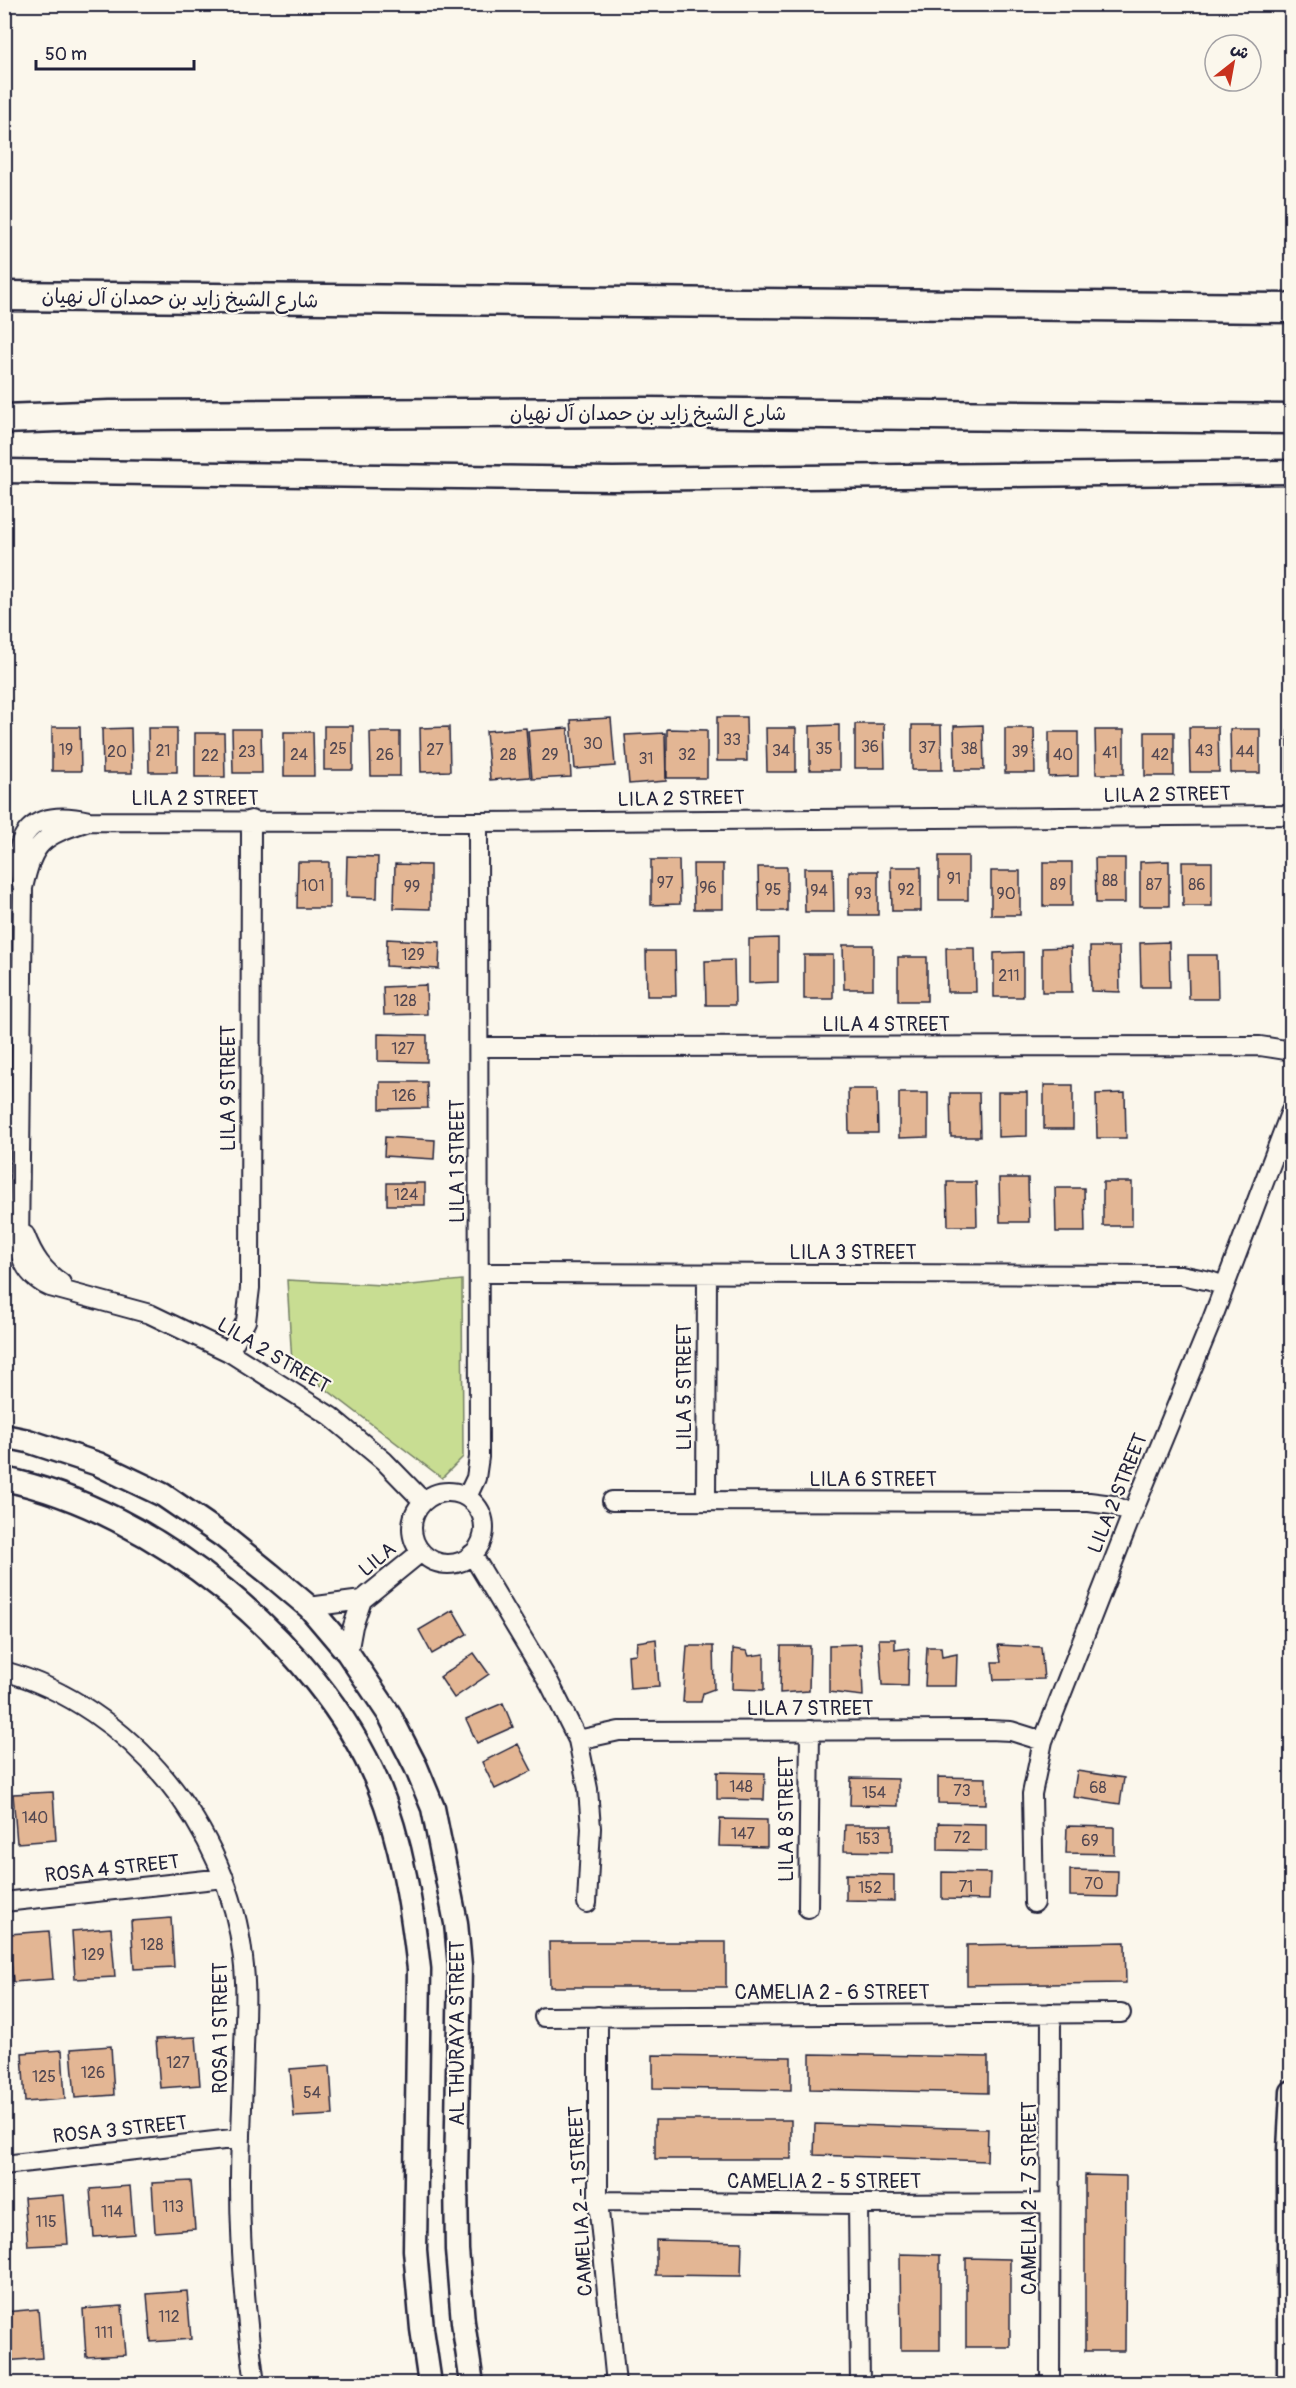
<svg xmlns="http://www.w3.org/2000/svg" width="1296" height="2388" font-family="Pangolin,'Playpen Sans Arabic',sans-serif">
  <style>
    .green { fill: #c8dd92; stroke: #758066; stroke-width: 1.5 }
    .building { fill: #e3b694; stroke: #22223b; stroke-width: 1.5 }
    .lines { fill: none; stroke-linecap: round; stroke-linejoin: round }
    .minor-casing { stroke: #22223b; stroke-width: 22 }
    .tertiary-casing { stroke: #22223b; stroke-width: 27 }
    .primary-casing { stroke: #22223b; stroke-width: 33 }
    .minor { stroke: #fbf7ec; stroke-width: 18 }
    .tertiary { stroke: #fbf7ec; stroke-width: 22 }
    .primary { stroke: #fbf7ec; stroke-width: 28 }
    .labels { text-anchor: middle; stroke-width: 4.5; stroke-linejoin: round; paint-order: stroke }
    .number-label { font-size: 16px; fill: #524751 }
    .street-label { font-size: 20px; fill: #22223b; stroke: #fbf7ec }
  </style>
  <rect width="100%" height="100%" fill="#fbf7ec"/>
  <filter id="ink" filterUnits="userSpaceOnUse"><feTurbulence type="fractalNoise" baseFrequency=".0167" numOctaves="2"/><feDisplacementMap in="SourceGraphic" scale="12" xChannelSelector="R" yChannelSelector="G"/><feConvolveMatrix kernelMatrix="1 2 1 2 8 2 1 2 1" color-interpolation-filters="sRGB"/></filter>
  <g filter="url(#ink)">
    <path class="green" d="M 287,1280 L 401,1286 L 462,1280 L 463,1457 L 442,1478 L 292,1363 Z"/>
    <path class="building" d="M 717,717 L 746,717 L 747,761 L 717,761 Z
      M 611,718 L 615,766 L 575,769 L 571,720 Z
      M 855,724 L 884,724 L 885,768 L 855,768 Z
      M 839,725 L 839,770 L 810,770 L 810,726 Z
      M 912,725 L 941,725 L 942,770 L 912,770 Z
      M 983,725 L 984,770 L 955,770 L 954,726 Z
      M 324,726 L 353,726 L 353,770 L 324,770 Z
      M 52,727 L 80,727 L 81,771 L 52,771 Z
      M 449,727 L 450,771 L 421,772 L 420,728 Z
      M 1189,727 L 1218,727 L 1219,772 L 1190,772 Z
      M 131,728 L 132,773 L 103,773 L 102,729 Z
      M 148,728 L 177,728 L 177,772 L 149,772 Z
      M 526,728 L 530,777 L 490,780 L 486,731 Z
      M 568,728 L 571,777 L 532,779 L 528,731 Z
      M 766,728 L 796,728 L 796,772 L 767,772 Z
      M 1005,728 L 1034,728 L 1035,773 L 1005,773 Z
      M 232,729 L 261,729 L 262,773 L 233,773 Z
      M 667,729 L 707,730 L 707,778 L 667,778 Z
      M 1230,729 L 1260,729 L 1260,773 L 1231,773 Z
      M 1095,730 L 1124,730 L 1124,774 L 1096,774 Z
      M 1288,731 L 1292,731 L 1292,776 L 1288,776 Z
      M 284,732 L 313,732 L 314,776 L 284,776 Z
      M 370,732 L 400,732 L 400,776 L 371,776 Z
      M 1049,732 L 1078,732 L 1078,776 L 1049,777 Z
      M 1145,732 L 1174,732 L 1174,776 L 1145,776 Z
      M 195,733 L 224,733 L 225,777 L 195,777 Z
      M 665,733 L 666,781 L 629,784 L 625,735 Z
      M 347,856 L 378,857 L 377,898 L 346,897 Z
      M 939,856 L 968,856 L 968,900 L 939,900 Z
      M 1095,858 L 1125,858 L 1125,903 L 1096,903 Z
      M 651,860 L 679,860 L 680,904 L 651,905 Z
      M 1169,861 L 1169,906 L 1140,906 L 1140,862 Z
      M 298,862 L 329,862 L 329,908 L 297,908 Z
      M 1043,862 L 1072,862 L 1072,906 L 1043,906 Z
      M 1182,862 L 1212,862 L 1212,906 L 1183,906 Z
      M 395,864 L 430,865 L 430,909 L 394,908 Z
      M 693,864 L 723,864 L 723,909 L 694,909 Z
      M 758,867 L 787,867 L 787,911 L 759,911 Z
      M 891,867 L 921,867 L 921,911 L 892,911 Z
      M 804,868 L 833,868 L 834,912 L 805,912 Z
      M 849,871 L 878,871 L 878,915 L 849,915 Z
      M 991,871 L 1020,871 L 1020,915 L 991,915 Z
      M 778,938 L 778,982 L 749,983 L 749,939 Z
      M 387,939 L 440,942 L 439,969 L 386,966 Z
      M 1169,942 L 1170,987 L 1141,987 L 1140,943 Z
      M 843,945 L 873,945 L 873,989 L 844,989 Z
      M 1071,947 L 1072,992 L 1042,992 L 1042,948 Z
      M 1090,947 L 1119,947 L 1120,992 L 1091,991 Z
      M 946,948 L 975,948 L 976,992 L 947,992 Z
      M 646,951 L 675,951 L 676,996 L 647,996 Z
      M 1023,952 L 1023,997 L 994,997 L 994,953 Z
      M 804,955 L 833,955 L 833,999 L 804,999 Z
      M 1188,955 L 1217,955 L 1218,999 L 1189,999 Z
      M 898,957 L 927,957 L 927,1001 L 898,1001 Z
      M 734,960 L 735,1005 L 706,1005 L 705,961 Z
      M 426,985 L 427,1014 L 384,1015 L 383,987 Z
      M 378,1034 L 427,1035 L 427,1062 L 378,1061 Z
      M 380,1082 L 427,1082 L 428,1108 L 380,1109 Z
      M 1044,1085 L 1073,1085 L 1073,1129 L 1044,1129 Z
      M 848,1089 L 877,1089 L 878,1133 L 849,1133 Z
      M 998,1092 L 1027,1092 L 1027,1136 L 998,1137 Z
      M 899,1093 L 928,1093 L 928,1137 L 899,1138 Z
      M 950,1093 L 979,1093 L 980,1137 L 951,1137 Z
      M 1125,1093 L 1126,1138 L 1097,1138 L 1096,1094 Z
      M 385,1137 L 435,1140 L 434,1159 L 384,1156 Z
      M 999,1178 L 1028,1178 L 1029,1222 L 1000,1222 Z
      M 947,1182 L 976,1182 L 977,1226 L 948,1226 Z
      M 1103,1182 L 1132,1182 L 1132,1226 L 1103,1226 Z
      M 387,1183 L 425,1183 L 425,1205 L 387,1205 Z
      M 1055,1188 L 1084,1188 L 1085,1232 L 1056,1232 Z
      M 453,1610 L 467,1634 L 432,1654 L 419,1630 Z
      M 656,1639 L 659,1687 L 630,1689 L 628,1655 L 636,1654 L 637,1642 Z
      M 879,1639 L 895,1639 L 895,1650 L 909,1648 L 908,1686 L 882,1685 Z
      M 861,1644 L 863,1696 L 829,1692 L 829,1645 Z
      M 998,1645 L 1041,1647 L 1044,1679 L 994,1680 L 992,1662 L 1001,1662 Z
      M 687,1646 L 713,1646 L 714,1689 L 703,1693 L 701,1702 L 683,1702 Z
      M 781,1646 L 810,1646 L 809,1691 L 780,1693 Z
      M 927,1647 L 941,1647 L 942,1657 L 957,1654 L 956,1686 L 925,1686 Z
      M 733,1649 L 747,1651 L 749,1656 L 764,1654 L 764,1690 L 732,1689 Z
      M 474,1653 L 489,1674 L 454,1698 L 440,1677 Z
      M 503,1703 L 513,1727 L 477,1743 L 466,1719 Z
      M 518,1744 L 532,1771 L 495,1789 L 482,1762 Z
      M 1077,1771 L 1124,1778 L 1120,1804 L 1073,1797 Z
      M 717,1772 L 765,1773 L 764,1800 L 717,1799 Z
      M 938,1777 L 986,1778 L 986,1804 L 938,1803 Z
      M 851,1778 L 898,1779 L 898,1806 L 850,1805 Z
      M 53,1792 L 56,1840 L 17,1843 L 13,1794 Z
      M 720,1819 L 767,1820 L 767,1847 L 719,1846 Z
      M 938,1823 L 986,1824 L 986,1851 L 938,1850 Z
      M 845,1825 L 892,1825 L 892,1852 L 844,1851 Z
      M 1067,1826 L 1114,1827 L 1114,1854 L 1066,1853 Z
      M 1070,1870 L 1118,1871 L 1117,1897 L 1070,1896 Z
      M 942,1872 L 990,1873 L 989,1900 L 942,1899 Z
      M 846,1874 L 894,1875 L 894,1901 L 846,1900 Z
      M 171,1918 L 174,1967 L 134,1969 L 131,1921 Z
      M 111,1928 L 115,1977 L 75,1979 L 72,1931 Z
      M 49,1931 L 53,1979 L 13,1982 L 9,1934 Z
      M 549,1942 L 726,1942 L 726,1987 L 550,1987 Z
      M 1125,1942 L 1126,1983 L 967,1985 L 967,1945 Z
      M 196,2037 L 200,2085 L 160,2088 L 156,2039 Z
      M 111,2046 L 114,2095 L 75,2098 L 71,2049 Z
      M 62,2050 L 65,2099 L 25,2102 L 22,2053 Z
      M 810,2054 L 988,2057 L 988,2093 L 810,2089 Z
      M 653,2055 L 791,2057 L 791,2090 L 653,2088 Z
      M 330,2066 L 333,2115 L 294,2117 L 290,2069 Z
      M 655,2120 L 791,2120 L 791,2159 L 655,2159 Z
      M 815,2124 L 988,2129 L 987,2161 L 814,2155 Z
      M 1085,2175 L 1126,2176 L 1125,2351 L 1085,2351 Z
      M 191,2181 L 195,2229 L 155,2232 L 152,2183 Z
      M 130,2186 L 134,2234 L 94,2237 L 90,2189 Z
      M 64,2195 L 68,2244 L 28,2246 L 24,2198 Z
      M 4,2200 L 9,2249 L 4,2249 Z
      M 656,2240 L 742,2242 L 741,2276 L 656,2275 Z
      M 900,2254 L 940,2255 L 940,2350 L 901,2350 Z
      M 966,2258 L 1010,2259 L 1010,2347 L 966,2347 Z
      M 187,2291 L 191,2339 L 151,2342 L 147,2294 Z
      M 122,2306 L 126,2355 L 86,2357 L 83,2309 Z
      M 38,2309 L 42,2358 L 4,2361 L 4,2312 Z"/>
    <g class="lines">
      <defs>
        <path id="minor" d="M 86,822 C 42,836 33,842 23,888 L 19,1248 C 23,1267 32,1279 50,1287 L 150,1314 L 229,1352 L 330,1416 L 384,1461 L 423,1501
          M 23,888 C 7,833 34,808 89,821 L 478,822 L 1292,815
          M 480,1047 L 1260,1046 L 1292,1051
          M 25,1235 C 33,1256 43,1271 61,1283
          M 479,1273 L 1181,1275 L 1210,1281 L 1224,1286
          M 229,1352 L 246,1321 L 250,1288 L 251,820
          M412 1528a36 36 0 1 1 72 0a36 36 0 1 1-72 0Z
          M 467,1497 L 476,1478 L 479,1457 L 478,822
          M 706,1500 L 707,1274
          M 612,1501 L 1089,1502 L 1113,1505 L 1132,1514
          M 472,1554 L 550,1684 L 578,1740 L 588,1789 L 591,1828 L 587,1903
          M 309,1607 L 362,1600
          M 348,1653 L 353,1626 L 362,1600 L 421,1552
          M 4,1671 C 131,1707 229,1828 243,1958 C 247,1988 245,2018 244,2048 C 243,2094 240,2139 240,2185 C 240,2251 246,2317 255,2384
          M 578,1740 L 619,1731 L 989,1730 L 1011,1731 L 1043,1741
          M 4,1902 L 224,1878
          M 1034,1903 L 1032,1794 L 1043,1741 L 1132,1514 L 1210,1325 L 1292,1108
          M 808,1908 L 810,1730
          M 598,2016 L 598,2201 L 616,2384
          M 544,2017 L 1121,2013
          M 4,2165 L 241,2138
          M 598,2201 L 858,2204 L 1050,2203
          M 858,2204 L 860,2384
          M 1050,2384 L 1051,2013"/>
        <path id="tertiary" d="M 4,471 L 613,479 L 1292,472
          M 4,1436 L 28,1441 L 98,1464 L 163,1495 L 223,1536 L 270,1574 L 309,1607 L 348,1653 L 389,1714 L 416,1767 L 433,1808 L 456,1923 L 460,1966 L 456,2175 L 457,2250 L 463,2322 L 472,2384
          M 4,1479 C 154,1510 318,1643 378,1784 C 402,1842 412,1908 419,1969 L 415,2250 L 422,2329 L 430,2384
          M 1289,2384 L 1289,2150 L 1292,2092"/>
        <path id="primary" d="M 4,296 L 1292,308
          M 4,419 L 110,415 L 645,412 L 1292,419"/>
      </defs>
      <use href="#minor" class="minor-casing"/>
      <use href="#tertiary" class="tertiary-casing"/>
      <use href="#primary" class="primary-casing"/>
      <use href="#minor" class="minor"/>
      <use href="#tertiary" class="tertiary"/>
      <use href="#primary" class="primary"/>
    </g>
  </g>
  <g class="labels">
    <g class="number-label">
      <text x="732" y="745">33</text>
      <text x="593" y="749">30</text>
      <text x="870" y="752">36</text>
      <text x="927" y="753">37</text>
      <text x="338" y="754">25</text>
      <text x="824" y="754">35</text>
      <text x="969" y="754">38</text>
      <text x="66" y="755">19</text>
      <text x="435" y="755">27</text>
      <text x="163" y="756">21</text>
      <text x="781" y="756">34</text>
      <text x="1204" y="756">43</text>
      <text x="117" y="757">20</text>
      <text x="247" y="757">23</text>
      <text x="1020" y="757">39</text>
      <text x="1245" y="757">44</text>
      <text x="1110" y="758">41</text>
      <text x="299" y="760">24</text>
      <text x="385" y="760">26</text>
      <text x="508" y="760">28</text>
      <text x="550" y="760">29</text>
      <text x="687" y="760">32</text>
      <text x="1063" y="760">40</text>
      <text x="1160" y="760">42</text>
      <text x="210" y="761">22</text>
      <text x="646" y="764">31</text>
      <text x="954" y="884">91</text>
      <text x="1110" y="886">88</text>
      <text x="665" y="888">97</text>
      <text x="1058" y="890">89</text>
      <text x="1154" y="890">87</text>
      <text x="1197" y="890">86</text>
      <text x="313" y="891">101</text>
      <text x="412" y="892">99</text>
      <text x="708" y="893">96</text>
      <text x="773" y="895">95</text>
      <text x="906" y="895">92</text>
      <text x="819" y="896">94</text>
      <text x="863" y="899">93</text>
      <text x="1006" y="899">90</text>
      <text x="413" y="960">129</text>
      <text x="1009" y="981">211</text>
      <text x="405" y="1006">128</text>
      <text x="403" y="1054">127</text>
      <text x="404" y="1101">126</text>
      <text x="406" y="1200">124</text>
      <text x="741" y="1792">148</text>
      <text x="1098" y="1793">68</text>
      <text x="962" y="1796">73</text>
      <text x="874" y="1798">154</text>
      <text x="35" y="1823">140</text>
      <text x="743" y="1839">147</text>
      <text x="962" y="1843">72</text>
      <text x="868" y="1844">153</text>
      <text x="1090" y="1846">69</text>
      <text x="1094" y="1889">70</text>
      <text x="966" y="1892">71</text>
      <text x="870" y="1893">152</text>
      <text x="152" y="1950">128</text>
      <text x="93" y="1960">129</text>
      <text x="178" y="2068">127</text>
      <text x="93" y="2078">126</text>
      <text x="44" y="2082">125</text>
      <text x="312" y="2098">54</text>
      <text x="173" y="2212">113</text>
      <text x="112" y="2217">114</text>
      <text x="46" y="2227">115</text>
      <text x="169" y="2322">112</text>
      <text x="104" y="2338">111</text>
    </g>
    <g class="street-label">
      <text transform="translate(180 298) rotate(1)" y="7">شارع الشيخ زايد بن حمدان آل نهيان</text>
      <text x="648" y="420">شارع الشيخ زايد بن حمدان آل نهيان</text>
      <text transform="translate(1167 794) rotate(-1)" y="7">LILA 2 STREET</text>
      <text x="195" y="805">LILA 2 STREET</text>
      <text transform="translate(681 798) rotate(-1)" y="7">LILA 2 STREET</text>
      <text x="886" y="1031">LILA 4 STREET</text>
      <text transform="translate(228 1088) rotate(-90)" y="7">LILA 9 STREET</text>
      <text transform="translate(457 1161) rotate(-90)" y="7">LILA 1 STREET</text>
      <text x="853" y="1259">LILA 3 STREET</text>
      <text transform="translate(274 1355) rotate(31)" y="7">LILA 2 STREET</text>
      <text transform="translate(684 1387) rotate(-90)" y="7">LILA 5 STREET</text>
      <text x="873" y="1486">LILA 6 STREET</text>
      <text transform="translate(1117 1493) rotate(-68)" y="7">LILA 2 STREET</text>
      <text transform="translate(377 1559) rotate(-40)" y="7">LILA</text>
      <text x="810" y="1715">LILA 7 STREET</text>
      <text transform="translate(786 1819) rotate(-90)" y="7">LILA 8 STREET</text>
      <text transform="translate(112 1868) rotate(-6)" y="7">ROSA 4 STREET</text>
      <text x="832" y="1999">CAMELIA 2 - 6 STREET</text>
      <text transform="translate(220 2028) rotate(-90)" y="7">ROSA 1 STREET</text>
      <text transform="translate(457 2033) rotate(-90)" y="7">AL THURAYA STREET</text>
      <text transform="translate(120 2129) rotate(-6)" y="7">ROSA 3 STREET</text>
      <text x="824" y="2188">CAMELIA 2 - 5 STREET</text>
      <text transform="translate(1029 2198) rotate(-90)" y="7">CAMELIA 2 - 7 STREET</text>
      <text transform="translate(580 2201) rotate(-93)" y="7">CAMELIA 2 - 1 STREET</text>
    </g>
  </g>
  <rect width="1296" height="2388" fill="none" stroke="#fbf7ec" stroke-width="24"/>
  <rect x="12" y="12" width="1272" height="2364" fill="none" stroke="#22223b" stroke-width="2" filter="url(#ink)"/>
  <g transform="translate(1233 63) rotate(31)"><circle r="28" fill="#fbf7ec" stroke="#a4a2a5" stroke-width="1.5"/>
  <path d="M0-4.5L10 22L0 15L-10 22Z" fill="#c8321e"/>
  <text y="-9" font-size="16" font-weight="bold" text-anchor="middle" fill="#22223b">ش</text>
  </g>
  <path d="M36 60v9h158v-9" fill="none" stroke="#22223b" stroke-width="3"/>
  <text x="45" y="60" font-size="18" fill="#22223b" stroke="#fbf7ec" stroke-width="4.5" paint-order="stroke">50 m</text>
</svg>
